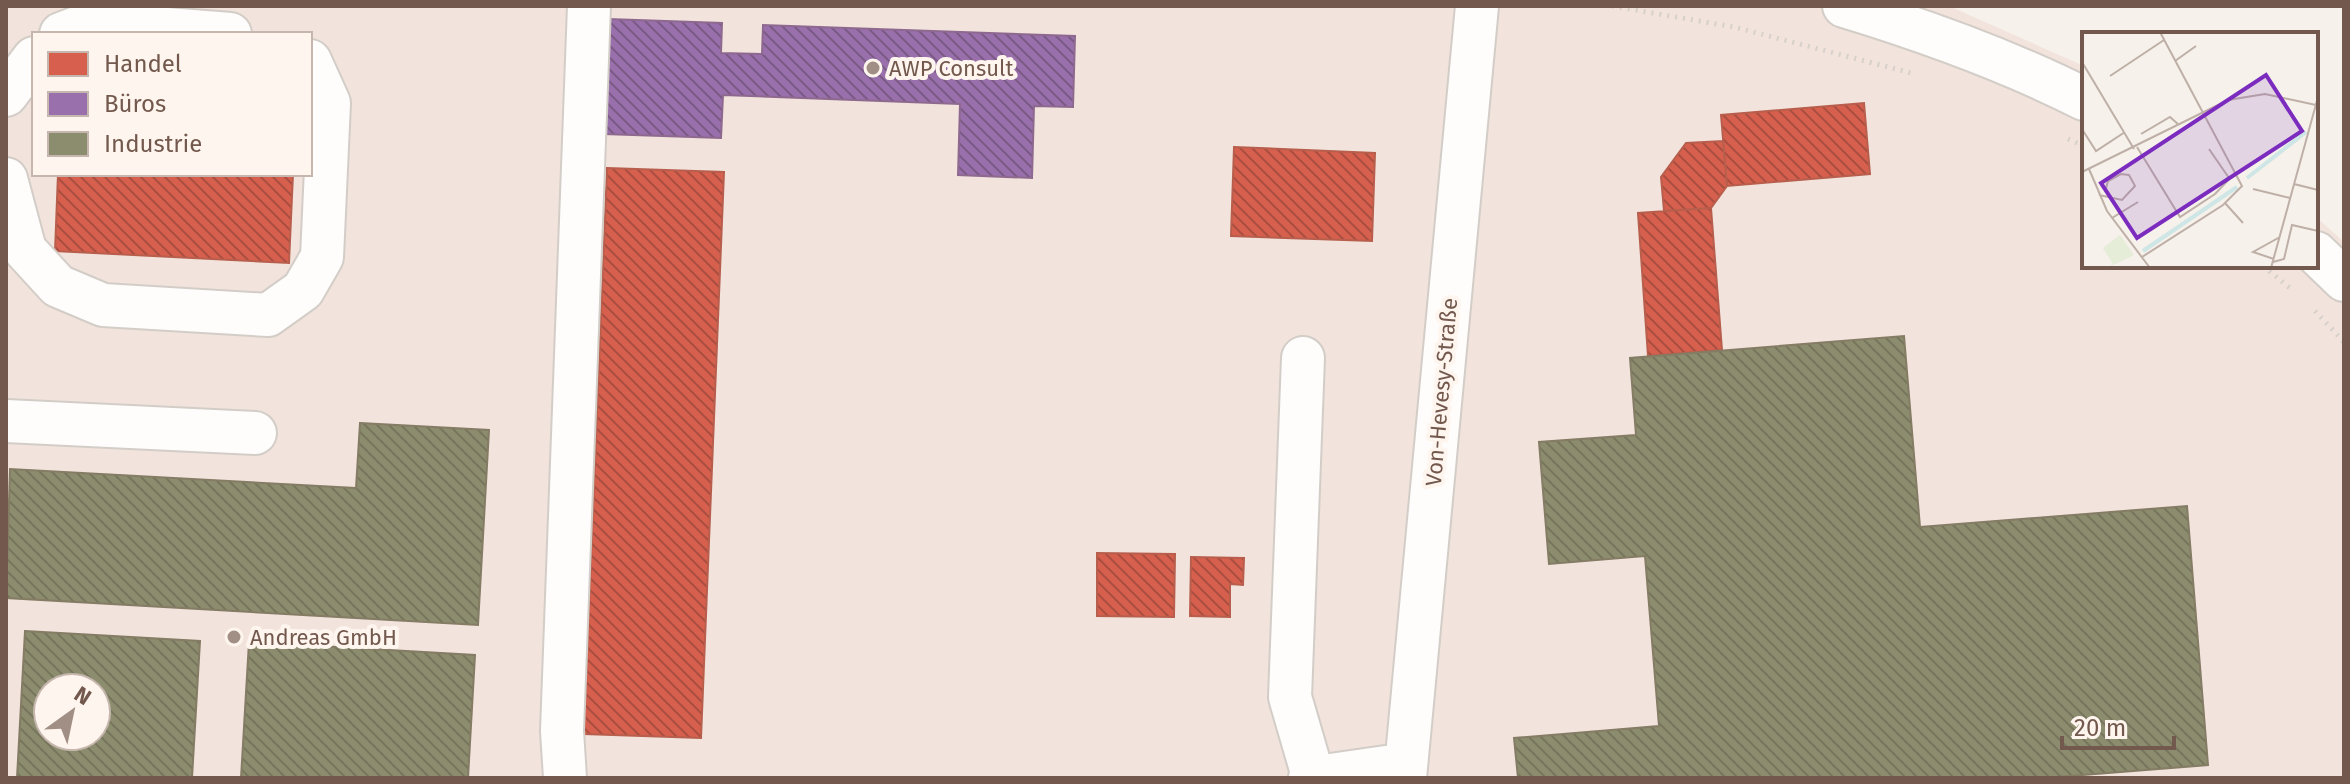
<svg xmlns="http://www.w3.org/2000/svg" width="2350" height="784" font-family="'Fira Sans',sans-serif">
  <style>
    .commercial { fill: #f3e3dd; fill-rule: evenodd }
    .shops { fill: url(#shops-back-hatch); stroke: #b85e4d; stroke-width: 2 }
    .offices { fill: url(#offices-back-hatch); stroke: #8e698f; stroke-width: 2 }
    .industry { fill: url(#industry-back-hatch); stroke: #847c64; stroke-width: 2; fill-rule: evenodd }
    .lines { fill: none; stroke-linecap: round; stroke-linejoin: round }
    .minor-casing { stroke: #d3cdc7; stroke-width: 46 }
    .path { stroke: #d7d0cb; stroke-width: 5; stroke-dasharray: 2 6; stroke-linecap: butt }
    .minor { stroke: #fefdfc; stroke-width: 42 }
    .poi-dot { fill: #a18e84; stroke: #fef6ee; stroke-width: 3 }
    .labels { text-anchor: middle; stroke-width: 8; stroke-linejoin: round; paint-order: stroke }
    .poi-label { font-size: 22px; fill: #73584d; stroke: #fef6ee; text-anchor: start }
    .street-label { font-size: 22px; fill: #73584d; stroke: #fef6ee }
    .inset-river { fill: none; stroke: #cee6e5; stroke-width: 4 }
    .inset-road { fill: none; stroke: #beafa7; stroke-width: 2 }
    .view { fill: #7b2cbf; fill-opacity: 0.15; stroke: #7b2cbf; stroke-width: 4 }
    .inset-edge { fill: none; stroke: #73584d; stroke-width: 4 }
  </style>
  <defs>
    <pattern id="shops-back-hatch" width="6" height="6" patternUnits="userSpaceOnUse" patternTransform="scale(2)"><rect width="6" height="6" fill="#d6604d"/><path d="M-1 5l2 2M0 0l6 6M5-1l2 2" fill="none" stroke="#a94e40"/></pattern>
    <pattern id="offices-back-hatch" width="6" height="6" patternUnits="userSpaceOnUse" patternTransform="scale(2)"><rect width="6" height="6" fill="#9970ab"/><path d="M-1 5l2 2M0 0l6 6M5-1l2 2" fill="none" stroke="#7b5a86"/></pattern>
    <pattern id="industry-back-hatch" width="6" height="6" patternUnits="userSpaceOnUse" patternTransform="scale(2)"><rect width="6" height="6" fill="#8c8c6e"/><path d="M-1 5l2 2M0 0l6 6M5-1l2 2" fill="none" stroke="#77755d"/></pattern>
  </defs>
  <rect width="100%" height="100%" fill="#f6f1eb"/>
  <path class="commercial" d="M 6,6 L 1949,6 L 2084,66 L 2084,266 L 2316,266 L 2316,217 L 2344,242 L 2344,778 L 6,778 ZM 34,34 L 310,34 L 310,174 L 34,174 ZM 48,688 L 96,688 L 96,736 L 48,736 Z"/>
  <path class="shops" d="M 1864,103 L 1870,174 L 1727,186 L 1721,115 Z
    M 1723,141 L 1727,186 L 1711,208 L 1664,211 L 1661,177 L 1686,143 Z
    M 1234,147 L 1375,153 L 1372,241 L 1231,236 Z
    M 607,168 L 724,172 L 701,738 L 584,734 Z
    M 58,174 L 293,174 L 289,263 L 55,251 Z
    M 1711,208 L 1722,350 L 1648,356 L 1638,213 Z
    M 1097,553 L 1175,554 L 1174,617 L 1097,616 Z
    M 1191,557 L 1244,558 L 1243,585 L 1230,584 L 1230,617 L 1190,616 Z"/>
  <path class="offices" d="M 608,19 L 722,23 L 721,53 L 762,54 L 763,25 L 1075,36 L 1073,107 L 1034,106 L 1032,178 L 958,175 L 960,104 L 723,95 L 721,138 L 604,134 Z"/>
  <path class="industry" d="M 1904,336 L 1920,527 L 2187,506 L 2208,765 L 2045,778 L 1518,778 L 1514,738 L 1659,726 L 1645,556 L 1549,564 L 1539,442 L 1636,435 L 1630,358 Z
    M 360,423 L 489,430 L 478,625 L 6,598 L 10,469 L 356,488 Z
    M 25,631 L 200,641 L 192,778 L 17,778 ZM 48,688 L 96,688 L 96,736 L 48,736 Z
    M 249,642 L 475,655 L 468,778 L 241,778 Z"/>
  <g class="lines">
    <defs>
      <path id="minor" d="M 1844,6 C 1926,31 2007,60 2084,99
        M 61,34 L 90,23 L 230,34
        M 6,95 L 34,58
        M 6,179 L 25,250 L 58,286 L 103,305 L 268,315 L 303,290 L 322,257 L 329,103 L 310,61
        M 2316,253 L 2344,280
        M 1303,358 L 1290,697 L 1313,776
        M 6,421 L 255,433
        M 565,778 L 562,731 L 589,6
        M 1310,778 L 1386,767 L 1405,769
        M 1405,778 L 1477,6"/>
    </defs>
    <use href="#minor" class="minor-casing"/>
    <path class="path" d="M 1612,6 L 1734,27 L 1915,74
      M 2068,139 L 2084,146
      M 2263,266 L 2290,288
      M 2315,311 L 2344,342"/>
    <use href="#minor" class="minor"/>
  </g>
  <g class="poi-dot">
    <circle cx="873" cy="68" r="8"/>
    <circle cx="234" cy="637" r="8"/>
  </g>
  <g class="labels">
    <g class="poi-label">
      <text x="889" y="76">AWP Consult</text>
      <text x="250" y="645">Andreas GmbH</text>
    </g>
    <g class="street-label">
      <text transform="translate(1441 392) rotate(-85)" y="8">Von-Hevesy-Straße</text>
    </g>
  </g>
  <g transform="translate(2082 32)">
    <rect width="236" height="236" fill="#f6f1eb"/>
    <path d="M 38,203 L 52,223 L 25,236 L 31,232 L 21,216 Z" fill="#e5ecd7"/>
    <path class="inset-river" d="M 165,146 L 224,100M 61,219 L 155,155"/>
    <path class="inset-road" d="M 93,29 L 114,14M 0,30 L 52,117M 28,44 L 82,8M 0,97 L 14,119 L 43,100M 59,102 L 88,85 L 97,93M 55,115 L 98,185 L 133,162 L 153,141M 127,117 L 147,146M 7,137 L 25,179 L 68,236M 0,140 L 146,68 L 183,62 L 234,73M 212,152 L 236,158M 171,157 L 208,166M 17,163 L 40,168 L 53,154 L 47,143 L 39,142 L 26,149 L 23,160M 143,171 L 161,191M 30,186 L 56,170M 60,225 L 141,173 L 160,154 L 78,0M 192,227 L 171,220 L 198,205M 191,230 L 202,227 L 210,193 L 236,199M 189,236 L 236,65"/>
    <path class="view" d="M 184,43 L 220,99 L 55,206 L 19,151 Z"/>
    <rect width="236" height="236" class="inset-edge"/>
  </g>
  <rect width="2350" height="784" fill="none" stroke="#73584d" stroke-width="16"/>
  <rect x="32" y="32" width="280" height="144" fill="#fef6ee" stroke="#c6b7ae" stroke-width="2"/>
  <rect x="48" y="52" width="40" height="24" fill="#d6604d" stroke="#c6b7ae" stroke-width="2"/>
  <text x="104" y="72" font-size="24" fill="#73584d">Handel</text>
  <rect x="48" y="92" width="40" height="24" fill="#9970ab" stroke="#c6b7ae" stroke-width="2"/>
  <text x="104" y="112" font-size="24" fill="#73584d">Büros</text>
  <rect x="48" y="132" width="40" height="24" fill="#8c8c6e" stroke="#c6b7ae" stroke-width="2"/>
  <text x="104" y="152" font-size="24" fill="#73584d">Industrie</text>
  <g transform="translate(72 712) rotate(33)"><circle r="38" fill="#fef6ee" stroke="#c6b7ae" stroke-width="2"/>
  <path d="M0-6L14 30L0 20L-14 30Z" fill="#a18e84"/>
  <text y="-12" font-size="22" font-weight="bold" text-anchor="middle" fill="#73584d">N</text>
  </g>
  <path d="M2062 736v12h112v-12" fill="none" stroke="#73584d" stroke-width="4"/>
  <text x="2074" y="736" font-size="24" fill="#73584d" stroke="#fef6ee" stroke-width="6" paint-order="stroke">20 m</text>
</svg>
